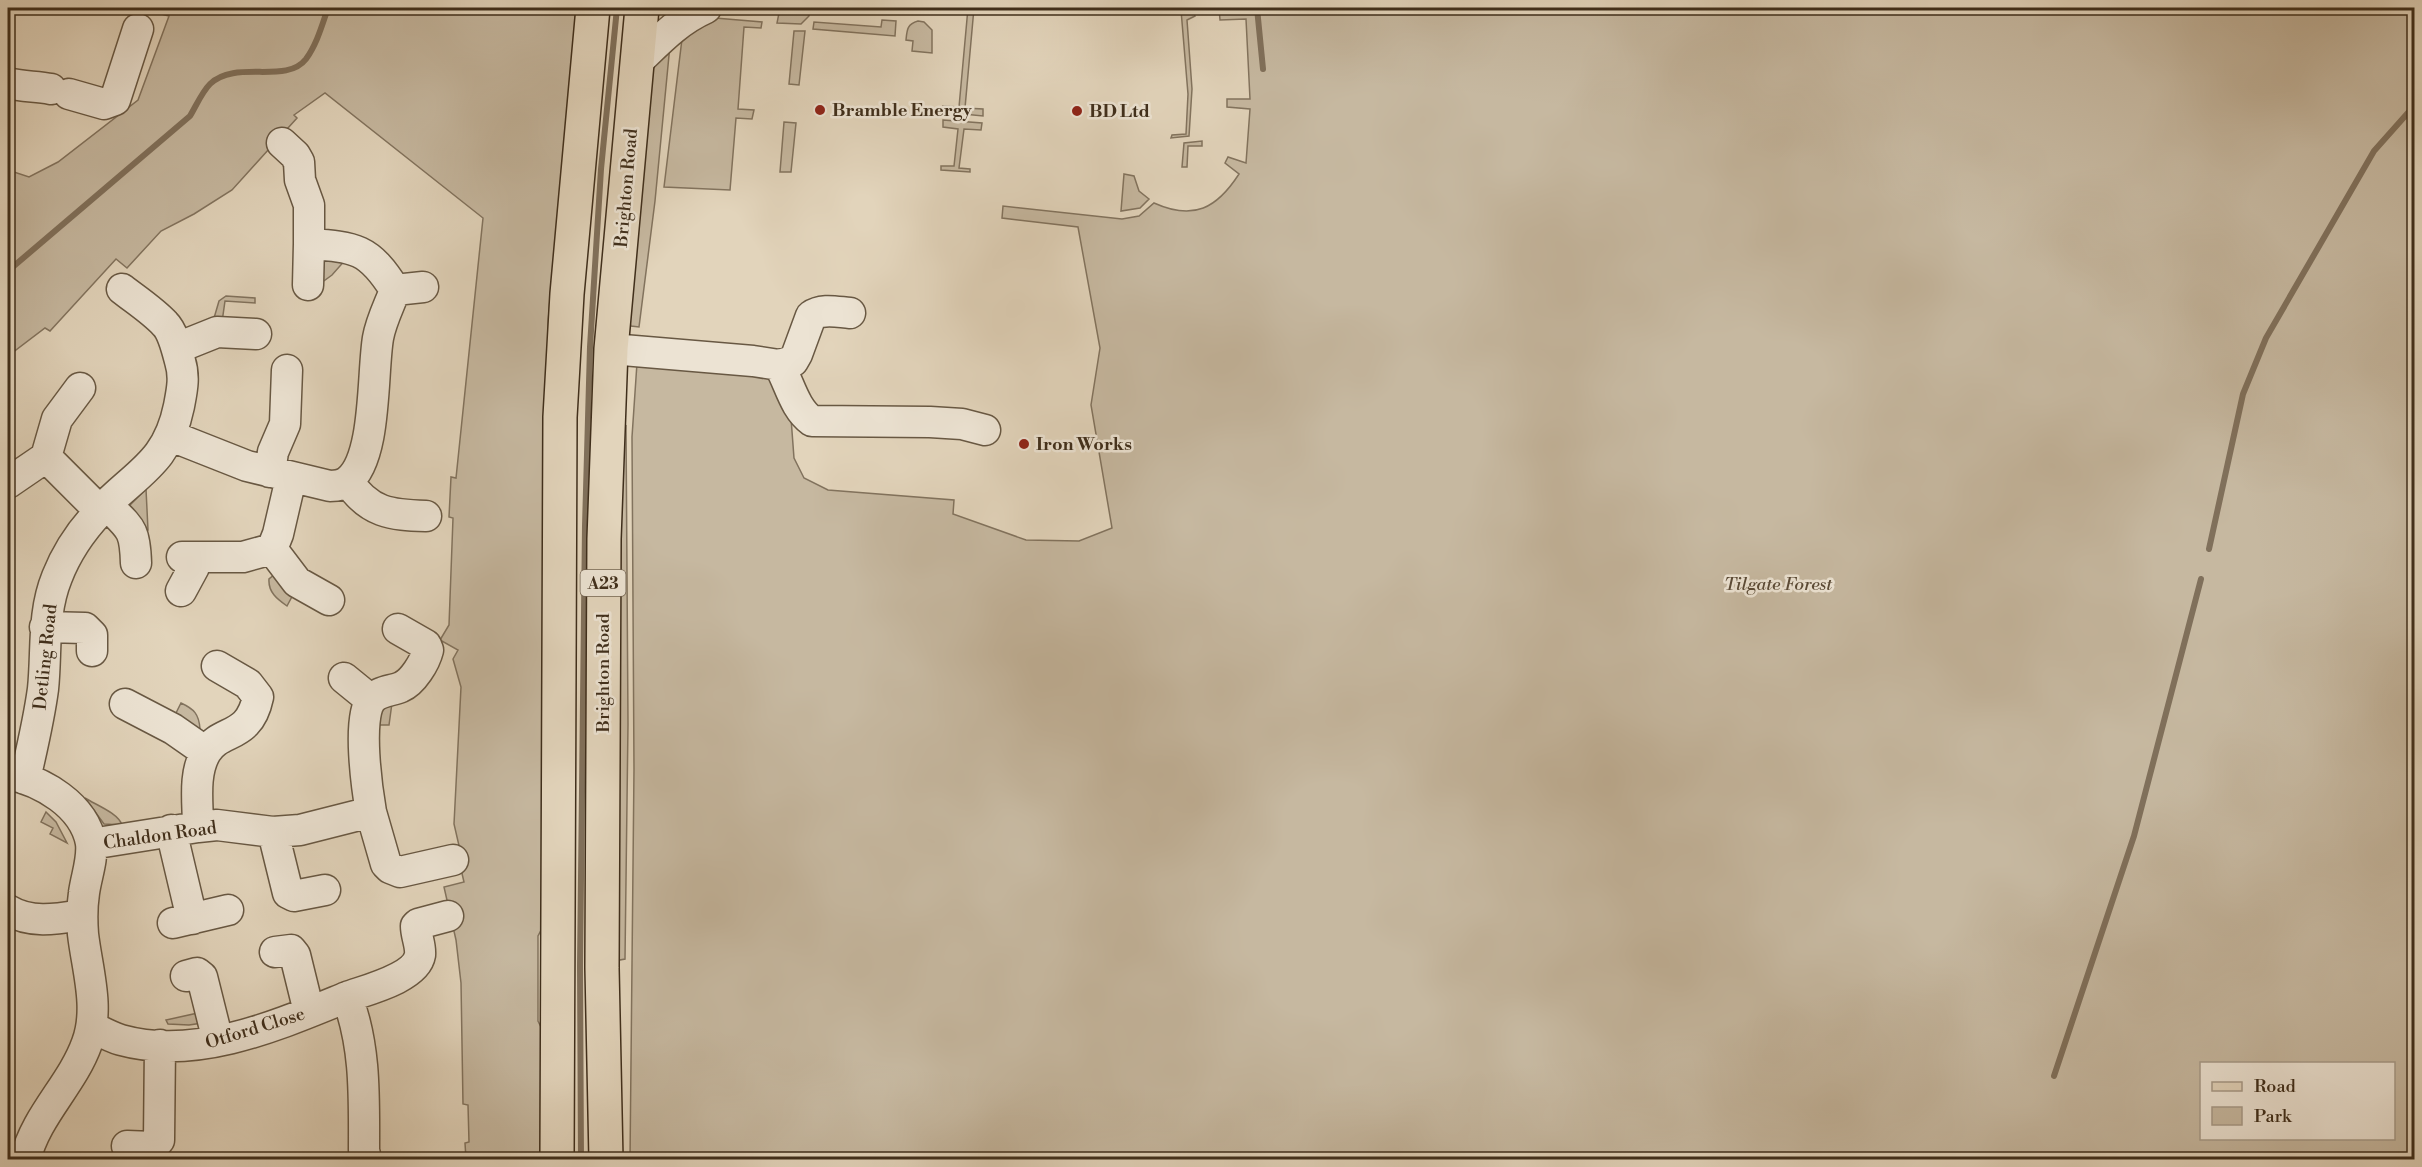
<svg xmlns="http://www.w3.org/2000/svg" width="2422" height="1167" font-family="'Libre Bodoni',serif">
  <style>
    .green { fill: #c6b8a0; stroke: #82735e; stroke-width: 1.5; fill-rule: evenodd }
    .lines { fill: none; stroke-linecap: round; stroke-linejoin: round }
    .stream { stroke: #80705b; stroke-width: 6 }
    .minor-casing { stroke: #685843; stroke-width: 33 }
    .major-casing { stroke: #3f2e1b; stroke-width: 36 }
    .minor { stroke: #ece3d3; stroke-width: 30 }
    .major { stroke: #e2d4bb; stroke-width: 33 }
    .poi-dot { fill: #8f2418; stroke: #ece3d3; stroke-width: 2 }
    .labels { text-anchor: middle; stroke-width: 5; stroke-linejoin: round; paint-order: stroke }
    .shield { fill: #ece3d3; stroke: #736452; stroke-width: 1.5 }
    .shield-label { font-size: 16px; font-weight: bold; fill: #3f2e1b }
    .poi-label { font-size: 18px; font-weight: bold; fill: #3f2e1b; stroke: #ece3d3; text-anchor: start }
    .street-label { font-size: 18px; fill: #3f2e1b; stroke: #ece3d3 }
    .park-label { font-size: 18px; font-style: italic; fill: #5a4a36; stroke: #ece3d3 }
  </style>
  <rect width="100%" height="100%" fill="#e2d4bb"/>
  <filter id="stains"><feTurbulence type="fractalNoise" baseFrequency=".00333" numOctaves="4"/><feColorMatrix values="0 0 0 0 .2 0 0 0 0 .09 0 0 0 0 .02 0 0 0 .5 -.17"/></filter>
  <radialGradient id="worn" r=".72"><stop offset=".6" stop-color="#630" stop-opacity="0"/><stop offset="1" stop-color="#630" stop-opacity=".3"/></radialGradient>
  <path class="green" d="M 138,8 L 585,8 L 558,254 C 547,302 546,336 550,385 L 547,919 L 538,936 L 538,1021 L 546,1037 L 546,1159 L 466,1159 L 465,1143 L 469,1142 L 468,1105 L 463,1104 L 461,983 L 456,940 L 444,887 L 464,882 L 460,865 L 463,863 L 454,824 L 461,687 L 453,659 L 458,650 L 440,640 L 449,625 L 453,518 L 449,517 L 451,477 L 456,478 L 483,218 L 325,93 L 294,115 L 297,118 L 232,190 L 194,214 L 161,231 L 127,268 L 116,259 L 50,331 L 45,328 L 8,356 L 8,170 L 29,177 L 58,162 L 138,100 L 169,16 Z
    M 780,8 L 809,8 L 809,16 L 801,24 L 777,23 Z
    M 968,8 L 974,8 L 965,108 L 983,109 L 983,116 L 943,112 L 943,106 L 959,107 Z
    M 1219,8 L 2414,8 L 2414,1159 L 630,1160 L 634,769 L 632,437 L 637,363 L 776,373 L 791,418 L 794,458 L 804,478 L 828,490 L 954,500 L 953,514 L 1026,540 L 1079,541 L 1112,528 L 1091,405 L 1100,348 L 1078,227 L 1002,218 L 1003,206 L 1122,219 L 1139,216 L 1154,203 C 1194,221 1217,208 1239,174 L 1225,163 L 1228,157 L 1246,163 L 1250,109 L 1227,107 L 1227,99 L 1250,99 L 1246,19 L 1220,20 ZM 2202,1064 L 2394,1064 L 2394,1138 L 2202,1138 Z
    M 1189,9 L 1193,10 L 1195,16 L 1187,20 L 1192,89 L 1189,136 L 1171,138 L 1172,135 L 1186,134 L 1188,94 L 1181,10 Z
    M 715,18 L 762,22 L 761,28 L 744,27 L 738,109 L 754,110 L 752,119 L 736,118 L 730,190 L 664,187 L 682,39 Z
    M 882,20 L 896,21 L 895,36 L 813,29 L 814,22 L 881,27 Z
    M 918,21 L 924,22 L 932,30 L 932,53 L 912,51 L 913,41 L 906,40 C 907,30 907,24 918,21 Z
    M 794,31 L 805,31 L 799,85 L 789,84 Z
    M 670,45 L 655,201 L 639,327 L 631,326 L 626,313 L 647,70 Z
    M 943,120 L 982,123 L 981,130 L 964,129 L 959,168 L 970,169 L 970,172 L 941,170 L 941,166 L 954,166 L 958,129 L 943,127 Z
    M 784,122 L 796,123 L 791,172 L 780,172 Z
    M 1202,141 L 1202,146 L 1188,146 L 1187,167 L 1182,167 L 1184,143 Z
    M 1124,174 L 1134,176 L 1139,191 L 1149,199 L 1140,208 L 1121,211 Z
    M 322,258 L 347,258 L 332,275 L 321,283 Z
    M 226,296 L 255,298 L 255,303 L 225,301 L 222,322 L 214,318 L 219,301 Z
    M 626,425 L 628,724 L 625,959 L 614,961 L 617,462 Z
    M 146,489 L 148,530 L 141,530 L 123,512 Z
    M 274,575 L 295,591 L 287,606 C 277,599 268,592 269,579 Z
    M 181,703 C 194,709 199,714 200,729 L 192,726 L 176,713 Z
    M 392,703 L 389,725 L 372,725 L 373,715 Z
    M 85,798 C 96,805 118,813 122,825 L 104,824 Z
    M 46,812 L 56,822 L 67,843 L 50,834 L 53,828 L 41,822 Z
    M 207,1011 L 209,1022 L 189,1025 L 168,1024 L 166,1020 Z"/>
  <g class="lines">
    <path class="stream" d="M 1257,8 L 1263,69
      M 8,271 L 190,116 C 196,106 202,92 210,84 C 236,59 286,85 306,59 C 317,44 322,25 328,8
      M 2209,549 L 2243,394 L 2266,338 L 2374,151 L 2414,106
      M 2054,1076 L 2134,836 L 2201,579
      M 581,1160 L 580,966 L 585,526 L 590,347 L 601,169 L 617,8"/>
    <defs>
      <path id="minor" d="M 636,63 C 659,41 677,21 706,8
        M 8,83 C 23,87 36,86 51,89
        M 69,94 L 104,104 L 115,100 L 138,29
        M 308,285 L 309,244
        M 395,290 L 423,287
        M 177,348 L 217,332 L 256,334
        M 611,349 L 753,361 L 779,365 L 793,361 L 797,354 L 811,316 C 822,308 837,312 850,313
        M 779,365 C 790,384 794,408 812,421 L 930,422 L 962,424 L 985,430
        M 171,436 L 247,466 L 330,486 C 337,486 343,485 348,481 C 377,458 372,373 378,338 C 381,321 389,306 395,290 C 369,248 355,247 309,244 L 309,205 L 300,180 L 299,162 L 295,155 L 282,143
        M 46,457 L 100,511
        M 270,472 L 273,452 L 285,424 L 287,370
        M 348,481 C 369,513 391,515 426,516
        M 8,483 L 46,457 L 57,419 L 80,388
        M 107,505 C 131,529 135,529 136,563
        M 272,549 L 297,582 L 329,600
        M 182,557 L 243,557 L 272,549 L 278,534 L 291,478
        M 181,591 L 194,567 L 195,557
        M 45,627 L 85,628 L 92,635 L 92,651
        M 344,678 L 371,700
        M 125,704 L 173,729 L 206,752
        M 8,774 C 42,781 84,805 91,843 C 93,860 86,877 84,893 C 82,906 82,921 83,934 C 87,969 100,1008 87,1043 C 72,1085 36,1115 25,1160
        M 25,779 C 32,749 39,719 43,689 C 47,651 42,614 57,577 C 66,554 82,530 99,512 C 135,473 167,465 179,406 C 182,390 185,377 180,361 C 177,350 173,332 165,324 C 153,311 136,300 122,289
        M 371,812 L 386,864 L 390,868 L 400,872 L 453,860
        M 198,827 C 198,803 193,774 206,752 C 221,728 249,740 258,697 L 248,684 L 217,666
        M 171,830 L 192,919
        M 273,832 L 288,893 L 294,896 L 325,890
        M 91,844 L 198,827 L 217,825 L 273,832 L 300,830 L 371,812 C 367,789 357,718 371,700 C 378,691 392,691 401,687 C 413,682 425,662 428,650 L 426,645 L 398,629
        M 8,910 C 31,924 57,919 82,915
        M 173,923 L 228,910
        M 275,952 L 291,950 L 295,955 L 309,1012
        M 186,976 L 197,973 L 202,977 L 218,1041
        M 347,997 C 366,990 416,978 420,955 C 421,945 416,936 416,926 L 418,924 L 448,916
        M 92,1027 C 102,1032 111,1037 121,1040 C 197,1061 278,1025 347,997 C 366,1047 364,1098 364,1150 L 366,1160
        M 127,1146 L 153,1147 L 159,1140 L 160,1045"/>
      <path id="major" d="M 557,1160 L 560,417 L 567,294 L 593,8
        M 606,1160 L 602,968 L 604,539 L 611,349 L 642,8"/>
    </defs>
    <use href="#minor" class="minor-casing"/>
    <use href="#major" class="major-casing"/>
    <use href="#minor" class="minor"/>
    <use href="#major" class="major"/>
  </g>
  <g class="poi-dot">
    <circle cx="820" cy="110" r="6"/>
    <circle cx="1077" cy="111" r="6"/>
    <circle cx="1024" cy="444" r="6"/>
  </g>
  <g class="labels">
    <rect class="shield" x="580.5" y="570" width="45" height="26" rx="4.5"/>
    <g class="shield-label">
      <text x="603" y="589">A23</text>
    </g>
    <g class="poi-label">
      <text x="832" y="116">Bramble Energy</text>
      <text x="1089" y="117">BD Ltd</text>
      <text x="1036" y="450">Iron Works</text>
    </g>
    <g class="street-label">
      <text transform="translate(626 188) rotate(-85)" y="6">Brighton Road</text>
      <text transform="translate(45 657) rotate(-84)" y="6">Detling Road</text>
      <text transform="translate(603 673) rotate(-90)" y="6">Brighton Road</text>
      <text transform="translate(160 835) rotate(-8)" y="6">Chaldon Road</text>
      <text transform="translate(255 1028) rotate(-17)" y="6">Otford Close</text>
    </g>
    <g class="park-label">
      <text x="1778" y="590">Tilgate Forest</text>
    </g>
  </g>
  <rect width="2422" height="1167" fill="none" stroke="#e2d4bb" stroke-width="30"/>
  <rect x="9" y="9" width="2404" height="1149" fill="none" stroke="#3f2e1b" stroke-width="3"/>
  <rect x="15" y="15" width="2392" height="1137" fill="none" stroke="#3f2e1b" stroke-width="1.5"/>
  <rect x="2200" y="1062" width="195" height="78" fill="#ece3d3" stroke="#a79b89" stroke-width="1.5"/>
  <rect x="2212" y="1082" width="30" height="9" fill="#e2d4bb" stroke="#a79b89" stroke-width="1.5"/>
  <text x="2254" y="1092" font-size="18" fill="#3f2e1b">Road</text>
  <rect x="2212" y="1107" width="30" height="18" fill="#c6b8a0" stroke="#a79b89" stroke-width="1.5"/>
  <text x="2254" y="1122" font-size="18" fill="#3f2e1b">Park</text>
  <rect width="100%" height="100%" filter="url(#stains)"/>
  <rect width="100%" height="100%" fill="url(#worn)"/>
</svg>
